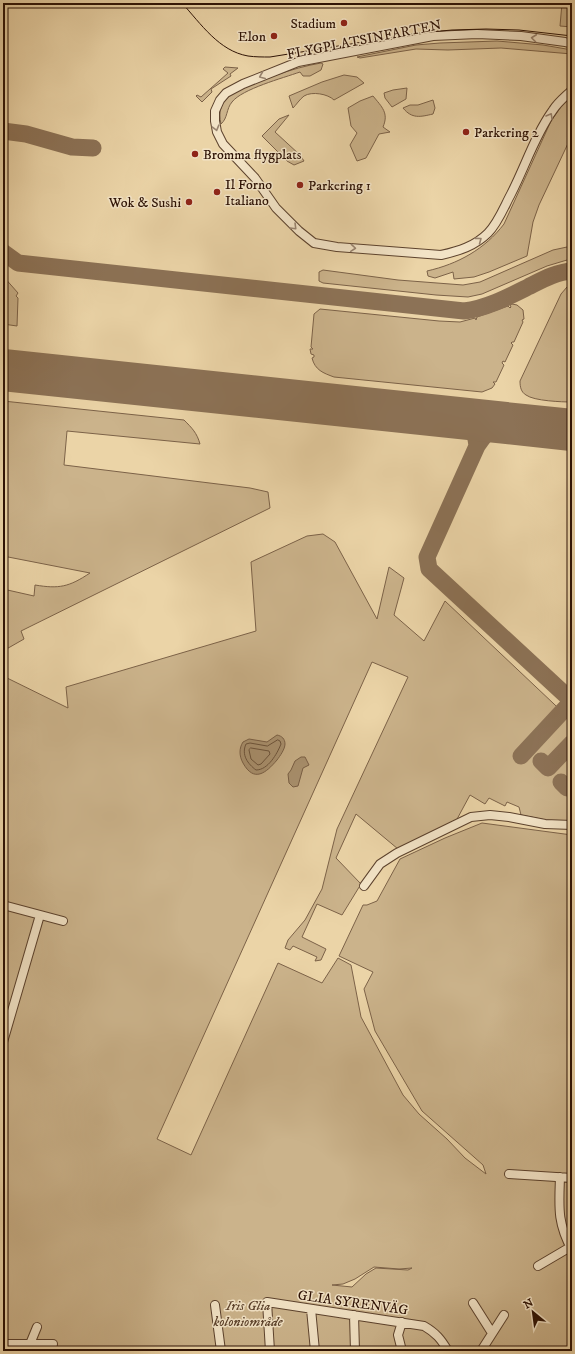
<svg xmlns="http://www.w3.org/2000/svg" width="575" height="1354" font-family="'IM FELL DW Pica',serif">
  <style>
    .green { fill: #cbb38b; stroke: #7c6248; fill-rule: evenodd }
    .water { fill: #aa9270; stroke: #785e45 }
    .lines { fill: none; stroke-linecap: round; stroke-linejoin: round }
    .shore { stroke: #6b523a; stroke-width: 1 }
    .taxiway { stroke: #8c7256; stroke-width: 17 }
    .runway { stroke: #8c7256; stroke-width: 42 }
    .minor-casing { stroke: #5c422d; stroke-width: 10 }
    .minor { stroke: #f2e3c6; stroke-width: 8 }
    .tram { stroke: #2c1104; stroke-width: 1 }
    .oneway { stroke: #99846f }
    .poi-dot { fill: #8f2418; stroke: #f2e3c6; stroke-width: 1.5 }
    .labels { text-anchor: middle; stroke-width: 3; stroke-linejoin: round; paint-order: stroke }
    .poi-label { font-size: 14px; fill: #2c1104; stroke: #f2e3c6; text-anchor: start }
    .street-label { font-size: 14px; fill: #2c1104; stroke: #f2e3c6 }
    .park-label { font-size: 14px; font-style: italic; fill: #5c422c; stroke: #f2e3c6 }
  </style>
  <rect width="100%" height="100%" fill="#ebd4a7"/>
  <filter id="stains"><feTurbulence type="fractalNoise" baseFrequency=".005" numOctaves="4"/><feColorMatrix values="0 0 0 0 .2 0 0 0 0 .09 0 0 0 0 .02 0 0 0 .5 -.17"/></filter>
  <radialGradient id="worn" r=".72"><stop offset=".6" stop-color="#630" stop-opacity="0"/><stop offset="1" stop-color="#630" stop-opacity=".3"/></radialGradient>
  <path class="green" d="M 562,3 L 568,4 L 572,8 L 572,27 L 560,26 Z
    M 497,41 L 543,45 L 572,50 L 572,54 L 501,48 L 448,50 L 416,49 L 360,58 L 357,57 L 416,45 L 440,43 Z
    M 321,63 L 323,64 L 321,70 L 310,76 L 303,76 L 300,72 C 283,78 242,89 232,102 C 226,109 228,118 221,124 C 218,111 221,102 232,94 C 259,80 292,68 321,63 Z
    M 225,67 L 238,68 L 230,74 L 231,76 L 211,89 L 212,92 L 202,102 L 196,96 L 197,95 L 201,97 L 228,73 L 223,69 Z
    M 344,75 L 357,77 L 364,83 L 334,100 C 328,94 312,91 304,96 C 300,99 296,105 293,108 L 289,96 L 322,82 Z
    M 407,88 L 406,99 L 392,107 L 385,98 L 384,93 L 393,90 Z
    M 373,96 C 382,107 389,113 383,127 L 390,132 L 379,134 L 366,158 L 357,161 L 350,145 L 357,133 L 351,126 L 348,108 L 360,101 Z
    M 572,96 L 572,135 L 539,205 L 533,222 L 527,256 L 489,272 L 474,277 L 454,279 L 453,272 L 435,278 L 428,276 L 427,271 C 458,264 485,249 504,224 L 551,121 L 563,104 Z
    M 433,100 L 435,108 L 433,114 C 420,117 412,119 403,108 L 410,105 L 418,105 Z
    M 289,115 L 275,132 L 300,155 L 304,161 L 294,165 L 287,161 L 262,136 L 279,119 Z
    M 567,247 L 572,248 L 572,260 L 567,260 L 547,266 L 482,294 L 468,297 L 436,295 L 323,283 L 319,281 L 319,272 L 323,270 L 398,280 L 463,285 L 480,282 L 553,250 Z
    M 3,276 L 18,293 L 16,296 L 18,298 L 17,326 L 3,324 Z
    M 572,285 L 572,402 C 562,402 534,401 526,395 C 521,392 520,387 520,381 L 561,294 L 567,287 Z
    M 512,304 L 517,305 L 523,310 L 524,319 L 522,320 L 523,322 L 514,342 L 512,342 L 511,343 L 513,345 L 505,362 L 503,361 L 502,363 L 504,365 L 496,382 L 493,382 L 495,384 L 492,388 L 482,392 L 334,377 C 323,373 315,370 312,358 L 314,357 L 314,355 L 311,354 L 310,349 L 313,349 L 311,347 L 314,314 L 320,309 L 439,321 L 460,322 L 475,318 L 476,320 L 477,317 L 508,306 L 510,308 L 511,307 L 510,305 Z
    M 3,401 L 184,420 C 192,428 197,433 200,444 L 67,431 L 64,465 L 250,488 L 268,492 L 270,508 L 21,631 L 24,639 L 3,651 L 3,589 L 34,596 L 35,585 C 59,589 69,587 90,573 L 3,556 Z
    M 323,534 L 335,542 L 377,619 L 389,567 L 404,578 L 394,615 L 424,641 L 445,601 L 572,721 L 572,822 L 546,820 L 521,815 L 519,807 L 507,802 L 505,806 L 489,798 L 485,804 L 470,795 L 456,821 L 398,849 L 356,814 L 336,858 L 361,884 L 342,915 L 317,904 L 302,937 L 326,949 L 321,960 L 315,961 L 317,957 L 293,946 L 290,950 L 285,948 L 288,940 L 305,920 L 322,889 L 337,829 L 408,677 L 372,662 L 157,1139 L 191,1155 L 278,963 L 322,983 L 338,958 L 351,965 L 361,1017 L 403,1095 L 419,1114 L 447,1139 L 465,1158 L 486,1174 L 483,1165 L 422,1111 L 375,1031 L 364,989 L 373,972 L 339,956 L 363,905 L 367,905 L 377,901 L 400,859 L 445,838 L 482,823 L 572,835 L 572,1351 L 3,1351 L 3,676 L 68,708 L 66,687 L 256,631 L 251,562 L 307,536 ZM 374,1267 L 399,1269 L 412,1268 L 408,1270 L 376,1268 L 366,1274 L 352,1287 L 332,1285 L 343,1284 L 355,1279 Z"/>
  <path class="water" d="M 277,735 C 282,736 285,739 285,744 C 285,749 280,756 277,760 C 266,773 254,783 243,763 C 239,756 239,748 243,742 L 249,739 L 267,742 Z
    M 301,757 L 305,757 L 309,765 L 303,768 L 298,786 L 293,787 L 289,783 L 288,774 L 291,770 L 295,761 Z"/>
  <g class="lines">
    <path class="shore" d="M 278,740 L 280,741 L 281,744 C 277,754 268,770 256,770 C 248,764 241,755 246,744 L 250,743 L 267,746 Z
      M 251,748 L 269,751 L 270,754 L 261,764 L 258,765 L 251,759 L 249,750 Z"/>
    <path class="taxiway" d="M 3,131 L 26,134 L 72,147 L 93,148
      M 3,252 L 18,263 L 464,311 C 487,308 508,297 528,287 C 542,280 556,272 572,271
      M 455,418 C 473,423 475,429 477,446 C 488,430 489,428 508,424
      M 567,430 L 572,428
      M 477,446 L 427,557 L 429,569 L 572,701 L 521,756
      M 541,761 L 548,768 L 572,743
      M 561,782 L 567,788 L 572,783"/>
    <path class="runway" d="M 3,370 L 572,430"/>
    <defs>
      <path id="minor" d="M 572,44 L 565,42 L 521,36 L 477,34 L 433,36 L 298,62 L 243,84 L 226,93 L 220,100 L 215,111 L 215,121 L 217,132 L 223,144 L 255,178 L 276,208 L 299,231 L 314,243 L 337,247 L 441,255 C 459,251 475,246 488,233 C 498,223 504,207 511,194 C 525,167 535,135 553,110 C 558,102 566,96 572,90
        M 364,886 L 380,864 L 397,853 L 471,817 L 490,815 L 509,817 L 545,824 L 572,825
        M 3,905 L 63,921
        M 3,1042 L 40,915
        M 509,1174 L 572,1178
        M 560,1177 C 559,1207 557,1223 572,1250
        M 538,1266 L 572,1246
        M 473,1303 L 492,1333
        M 215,1305 L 221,1351
        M 311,1309 L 315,1351
        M 354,1315 L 355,1351
        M 402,1322 L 398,1335 L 402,1351
        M 3,1344 L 53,1344
        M 30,1344 L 37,1327
        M 270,1351 L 267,1302 L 424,1326 C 436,1333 441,1339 448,1351
        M 481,1351 L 504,1315"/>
    </defs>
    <use href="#minor" class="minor-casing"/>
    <use href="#minor" class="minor"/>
    <path class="tram" d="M 182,3 C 201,24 219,51 248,56 C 255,57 263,57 270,57 L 419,33 L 452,30 L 486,29 L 519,30 L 572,36"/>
  </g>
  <defs><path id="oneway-chevron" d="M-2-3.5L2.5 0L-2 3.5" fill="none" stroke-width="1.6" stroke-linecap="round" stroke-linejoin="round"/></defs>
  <g class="oneway">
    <use href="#oneway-chevron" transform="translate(534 38) rotate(-173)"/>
    <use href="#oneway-chevron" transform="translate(262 76) rotate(157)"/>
    <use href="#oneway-chevron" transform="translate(550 116) rotate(-60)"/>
    <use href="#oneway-chevron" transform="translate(216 128) rotate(75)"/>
    <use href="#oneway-chevron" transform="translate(294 227) rotate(45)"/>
    <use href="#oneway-chevron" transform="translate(479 240) rotate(-37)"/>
    <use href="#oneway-chevron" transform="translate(353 248) rotate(5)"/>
  </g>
  <g class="poi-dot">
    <circle cx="344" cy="23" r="4"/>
    <circle cx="274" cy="36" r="4"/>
    <circle cx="466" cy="132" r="4"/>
    <circle cx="195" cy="154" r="4"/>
    <circle cx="300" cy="185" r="4"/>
    <circle cx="217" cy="192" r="4"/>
    <circle cx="189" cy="202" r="4"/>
  </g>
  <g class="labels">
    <g class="poi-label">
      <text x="336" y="28" text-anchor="end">Stadium</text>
      <text x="266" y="41" text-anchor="end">Elon</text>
      <text x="474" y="137">Parkering 2</text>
      <text x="203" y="159">Bromma flygplats</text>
      <text x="225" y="189">Il Forno<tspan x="225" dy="16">Italiano</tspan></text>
      <text x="308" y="190">Parkering 1</text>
      <text x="181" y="207" text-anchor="end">Wok &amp; Sushi</text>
    </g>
    <g class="street-label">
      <text transform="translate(364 39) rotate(-11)" y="5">FLYGPLATSINFARTEN</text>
      <text transform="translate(353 1302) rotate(8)" y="5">GLIA SYRENVÄG</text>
    </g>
    <g class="park-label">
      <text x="248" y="1310">Iris Glia<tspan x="248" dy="16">koloniområde</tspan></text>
    </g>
  </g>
  <rect width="575" height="1354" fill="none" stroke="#ebd4a7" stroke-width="16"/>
  <rect x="4" y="4" width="567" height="1346" fill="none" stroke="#2c1104" stroke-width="2"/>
  <rect x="8" y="8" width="559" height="1338" fill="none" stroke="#2c1104"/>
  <g transform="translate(533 1312) rotate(331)" stroke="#f2e3c6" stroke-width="3" paint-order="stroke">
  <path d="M0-3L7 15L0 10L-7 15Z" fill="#2c1104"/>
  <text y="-6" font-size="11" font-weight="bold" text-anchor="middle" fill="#2c1104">N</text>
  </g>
  <rect width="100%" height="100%" filter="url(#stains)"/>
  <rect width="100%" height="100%" fill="url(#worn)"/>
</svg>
